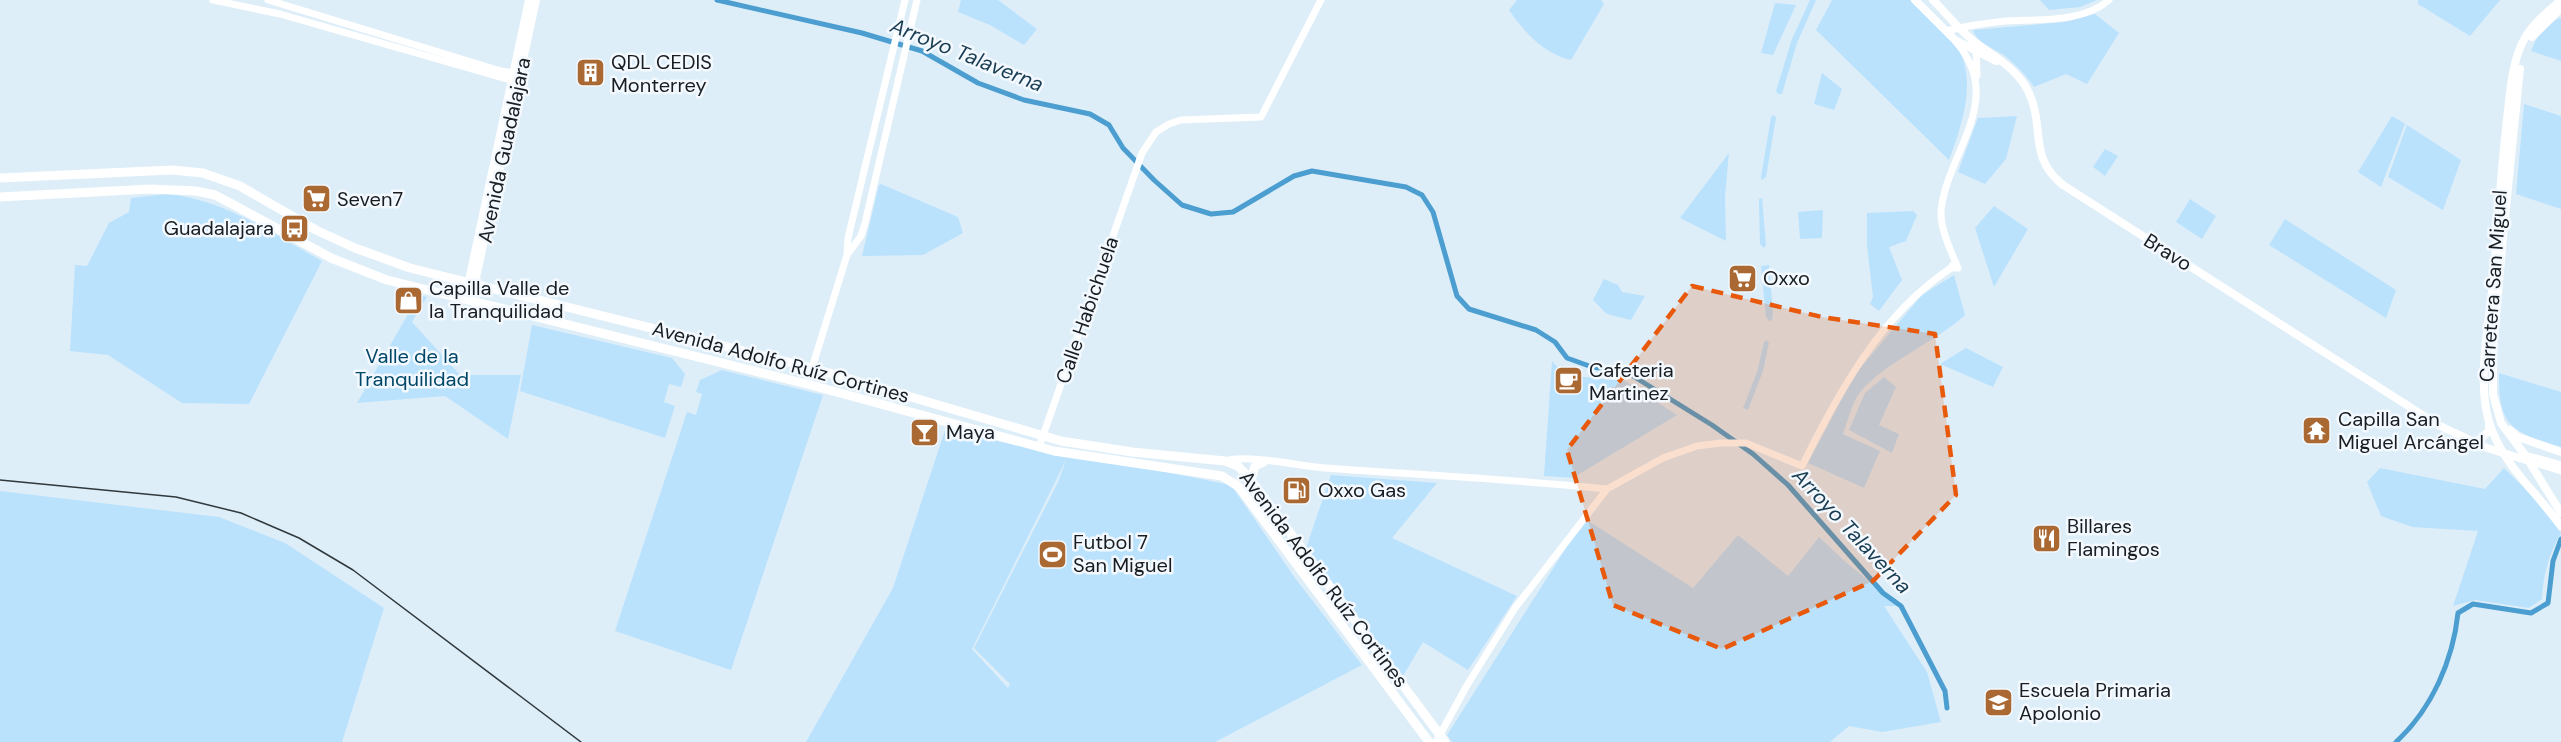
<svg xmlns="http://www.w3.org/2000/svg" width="2561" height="742" font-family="'DM Sans',sans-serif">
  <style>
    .green { fill: #bae2fd; fill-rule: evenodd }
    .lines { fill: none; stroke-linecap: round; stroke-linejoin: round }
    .canal { stroke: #4b9ecf; stroke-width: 5 }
    .tertiary { stroke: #fff; stroke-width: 7 }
    .secondary { stroke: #fff; stroke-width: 8 }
    .primary { stroke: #fff; stroke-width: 9 }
    .rail { stroke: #30383c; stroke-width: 1.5 }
    .marked { fill: #e8590c; fill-opacity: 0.2; stroke: #e8590c; stroke-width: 4.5; stroke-dasharray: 12 8; stroke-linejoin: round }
    .labels { text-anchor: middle; stroke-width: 5; stroke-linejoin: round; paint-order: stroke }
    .poi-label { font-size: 20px; fill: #171d21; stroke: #f3f9fe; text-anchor: start }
    .street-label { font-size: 20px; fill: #171d21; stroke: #f3f9fe }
    .park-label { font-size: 20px; fill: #004667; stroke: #f3f9fe }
    .water-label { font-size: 21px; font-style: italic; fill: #183c51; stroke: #f3f9fe }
  </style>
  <rect width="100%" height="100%" fill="#ddeef9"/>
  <path class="green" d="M 961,0 L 998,0 L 1037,29 L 1024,45 L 990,25 L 958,12 Z
    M 1517,0 L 1601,0 L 1604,4 L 1571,60 C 1543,53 1525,33 1509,10 Z
    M 1810,0 L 1816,0 L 1797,43 L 1782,94 L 1778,94 L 1776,91 L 1792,39 Z
    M 1832,0 L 1913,0 C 1926,14 1951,35 1960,52 C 1976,85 1961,128 1949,160 L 1816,30 Z
    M 2040,0 L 2097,0 L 2080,7 L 2049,10 Z
    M 2418,0 L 2500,0 L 2470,36 L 2418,4 Z
    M 1775,3 L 1796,5 L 1773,55 L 1761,53 Z
    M 2095,14 L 2119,33 L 2087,84 L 2066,74 L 2034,87 C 2026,75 2016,65 2005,56 C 1994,48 1977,44 1973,30 L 2065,22 Z
    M 2559,18 L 2561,19 L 2561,61 L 2531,51 C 2537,35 2544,27 2559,18 Z
    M 1822,73 L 1842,89 L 1834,110 L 1814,104 Z
    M 2524,104 L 2561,116 L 2561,209 L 2516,194 Z
    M 1774,115 L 1776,118 L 1766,177 L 1762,180 L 1761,177 L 1771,117 Z
    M 2017,116 L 2006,159 L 1985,184 L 1958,172 L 1978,118 Z
    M 2392,116 L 2405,124 L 2381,187 L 2358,172 Z
    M 2407,125 L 2461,160 L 2443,210 L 2388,177 Z
    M 2105,149 L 2118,156 L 2105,176 L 2093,167 Z
    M 1729,153 L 1725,196 L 1726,241 L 1680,218 Z
    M 881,184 L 958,217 L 963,233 L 923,255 L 862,256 L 879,185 Z
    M 167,194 C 224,199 273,234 322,261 L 249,404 L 182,403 L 108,355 L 70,351 L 75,265 L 87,266 L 109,223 L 129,212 L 131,198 Z
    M 1762,198 L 1766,245 L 1764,248 L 1760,244 L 1759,205 L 1759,199 Z
    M 2190,199 L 2216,216 L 2202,239 L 2176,222 Z
    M 1994,206 L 2028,229 L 1994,287 L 1975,228 Z
    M 1823,210 L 1822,238 L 1800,239 L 1798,212 Z
    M 1913,211 L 1917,215 L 1906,241 L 1889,247 L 1902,280 L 1879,311 L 1870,304 L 1873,297 L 1867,246 L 1867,213 Z
    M 2285,219 L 2396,290 L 2386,318 L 2269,245 Z
    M 1769,265 L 1773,313 L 1772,320 L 1769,321 L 1766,317 L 1761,266 Z
    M 1954,275 L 1965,315 C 1933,344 1890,359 1861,391 C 1852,401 1848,422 1843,434 L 1880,451 L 1864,488 L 1808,463 L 1855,374 L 1922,295 Z
    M 1604,279 L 1618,285 L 1622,292 L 1645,296 L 1631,320 L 1607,314 L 1593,300 Z
    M 419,295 L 427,297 L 412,322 L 460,375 L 521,375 L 508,439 L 445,396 L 357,403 Z
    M 532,325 L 672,358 L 685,374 L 681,387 L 669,384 L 664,402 L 675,406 L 665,438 L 520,391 Z
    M 1767,340 L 1769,343 L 1763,371 L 1748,410 L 1743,408 L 1757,372 L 1764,342 Z
    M 1966,348 L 2003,367 L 1993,387 L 1940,364 Z
    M 1552,361 L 1565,375 L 1625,381 L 1677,415 L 1576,476 L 1576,478 L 1544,476 Z
    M 722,370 L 823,395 L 731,670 L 615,631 L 687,412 L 696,415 L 702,394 L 696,392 L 700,380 Z
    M 2499,373 L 2561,392 L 2561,447 C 2513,432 2498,428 2499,373 Z
    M 1884,377 L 1896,387 L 1879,425 L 1899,434 L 1892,453 L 1849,430 L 1865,393 Z
    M 945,430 L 1068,456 L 1126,464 L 1231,485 L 1295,578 L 1362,665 L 1215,742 L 806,742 L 893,588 ZM 1067,458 L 1058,482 L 974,648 L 1010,684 L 1008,688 L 972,649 Z
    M 2380,468 L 2485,489 L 2504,468 L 2531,495 L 2561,533 C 2549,553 2543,576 2542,599 L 2529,608 L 2475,600 L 2453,606 L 2478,531 L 2412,527 L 2381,516 L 2367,482 Z
    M 1331,475 L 1437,483 L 1392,538 L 1517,596 L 1468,670 L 1423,642 L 1403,676 L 1306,548 Z
    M 0,491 L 219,517 L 285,543 L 384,608 L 342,742 L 0,742 Z
    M 1587,520 L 1693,588 L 1738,535 L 1788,576 L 1819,537 L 1848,564 L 1901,606 L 1884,606 L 1927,672 L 1941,722 L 1882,732 L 1849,726 L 1830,742 L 1452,742 L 1447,735 L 1568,545 Z"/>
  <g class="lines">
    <path class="canal" d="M 717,0 L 862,33 L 922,51 L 978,83 L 1024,100 L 1090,114 L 1109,125 L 1123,148 L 1154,180 L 1182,205 L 1211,214 L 1233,212 L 1294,176 L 1312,171 L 1406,187 L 1422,195 L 1433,212 L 1457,296 L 1469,309 L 1536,330 L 1555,342 L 1567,358 L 1592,367 L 1625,371 L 1712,425 L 1753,454 L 1788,485 L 1883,593 L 1901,606 L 1945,691 L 1947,708
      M 2396,742 C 2432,709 2453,660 2458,613 L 2473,604 L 2531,613 L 2548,603 L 2553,561 L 2561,539"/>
    <path class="tertiary" d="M 213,0 L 280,14 L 514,81
      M 268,0 L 501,71 L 516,73
      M 1946,31 C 1966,26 1986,23 2006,21 C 2039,19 2083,23 2109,0
      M 1976,48 L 1977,76
      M 847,255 L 861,236 L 865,223 L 917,0
      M 1951,268 L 1958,268 C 1951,251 1940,229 1941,211 C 1946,154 2007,100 1956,42
      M 812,368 L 847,255 L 848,238 L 905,0
      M 1039,447 L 1142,153 L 1156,132 L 1169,124 L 1181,120 L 1261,117 L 1321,0
      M 2525,455 L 2561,465
      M 1225,461 C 1250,454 1298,466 1325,468 C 1419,475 1513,479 1607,489
      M 2529,461 L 2561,471
      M 1436,742 L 1466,687 L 1515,608 L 1607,489 L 1663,458 L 1697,446 L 1721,443 L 1746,443 L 1802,466 C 1838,393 1881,314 1951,268 L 1955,262"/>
    <path class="secondary" d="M 1915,0 L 1955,40 L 1996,61
      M 1933,0 C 1947,14 1960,31 1976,43 C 1995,57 2019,70 2029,93 C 2045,127 2028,158 2063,185 L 2438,425 L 2487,448 L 2529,461
      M 2561,0 C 2545,14 2528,27 2520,48 C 2511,70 2510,96 2507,119 C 2501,171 2498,222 2494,273 C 2490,318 2477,376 2488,418 C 2500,463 2535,490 2561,526
      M 2532,37 L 2561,8
      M 2520,69 L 2503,237 L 2493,350 L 2493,394 L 2501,423 L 2525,455 L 2561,513
      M 465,299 L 529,0
      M 471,301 L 536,0
      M 2510,430 L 2518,437 L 2561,452
      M 2478,441 L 2489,431 L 2489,424"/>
    <path class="primary" d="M 0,178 L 172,170 L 203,173 L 240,186 L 316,230 L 355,248 L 410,268 L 812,368 L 1061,441 L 1132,452 L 1225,461 L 1238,466 L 1251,480 L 1445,742
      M 0,197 L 150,189 L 196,191 L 215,195 L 234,205 L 331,258 L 387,280 L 807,384 L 1054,451 L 1222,476 L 1239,487 L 1429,742
      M 1251,480 L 1255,466 L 1264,462"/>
    <path class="rail" d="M 0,480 L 176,497 L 241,513 L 299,538 L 353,570 L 581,742"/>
  </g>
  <path class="marked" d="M 1692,286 L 1822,317 L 1935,334 L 1956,495 L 1873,581 L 1722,649 L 1613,605 L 1567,450 Z"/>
  <defs>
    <symbol id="building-square" viewBox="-11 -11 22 22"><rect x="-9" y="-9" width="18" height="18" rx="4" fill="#aa6833" stroke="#f3f9fe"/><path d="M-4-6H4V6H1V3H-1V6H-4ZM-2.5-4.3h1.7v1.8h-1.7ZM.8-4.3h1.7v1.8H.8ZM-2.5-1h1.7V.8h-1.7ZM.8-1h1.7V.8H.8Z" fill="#fff"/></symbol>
    <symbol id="supermarket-square" viewBox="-11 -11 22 22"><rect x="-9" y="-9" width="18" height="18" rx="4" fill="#aa6833" stroke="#f3f9fe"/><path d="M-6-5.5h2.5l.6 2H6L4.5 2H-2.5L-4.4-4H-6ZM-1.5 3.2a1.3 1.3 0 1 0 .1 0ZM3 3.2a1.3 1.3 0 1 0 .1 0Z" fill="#fff"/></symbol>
    <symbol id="bus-square" viewBox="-11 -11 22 22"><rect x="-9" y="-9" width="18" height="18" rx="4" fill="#aa6833" stroke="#f3f9fe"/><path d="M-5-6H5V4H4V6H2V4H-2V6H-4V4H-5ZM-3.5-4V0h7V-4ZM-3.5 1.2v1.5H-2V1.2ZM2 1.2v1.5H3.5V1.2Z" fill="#fff"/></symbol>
    <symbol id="shop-square" viewBox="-11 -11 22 22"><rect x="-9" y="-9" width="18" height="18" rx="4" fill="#aa6833" stroke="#f3f9fe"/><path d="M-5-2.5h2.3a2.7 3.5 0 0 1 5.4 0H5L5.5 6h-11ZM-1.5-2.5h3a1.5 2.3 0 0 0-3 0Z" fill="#fff"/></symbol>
    <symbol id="cafe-square" viewBox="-11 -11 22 22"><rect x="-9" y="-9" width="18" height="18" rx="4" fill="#aa6833" stroke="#f3f9fe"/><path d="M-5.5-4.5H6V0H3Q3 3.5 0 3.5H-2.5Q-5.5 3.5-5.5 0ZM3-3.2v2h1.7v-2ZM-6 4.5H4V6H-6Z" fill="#fff"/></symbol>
    <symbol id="temple-square" viewBox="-11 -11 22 22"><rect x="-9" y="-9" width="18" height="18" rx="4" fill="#aa6833" stroke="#f3f9fe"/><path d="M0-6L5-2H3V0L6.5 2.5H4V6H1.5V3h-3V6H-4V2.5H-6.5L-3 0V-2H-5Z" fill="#fff"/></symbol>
    <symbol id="bar-square" viewBox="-11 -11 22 22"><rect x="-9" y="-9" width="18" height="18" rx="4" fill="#aa6833" stroke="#f3f9fe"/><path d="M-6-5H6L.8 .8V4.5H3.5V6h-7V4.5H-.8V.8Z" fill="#fff"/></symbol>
    <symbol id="fuel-square" viewBox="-11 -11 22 22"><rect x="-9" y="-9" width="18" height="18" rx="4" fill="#aa6833" stroke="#f3f9fe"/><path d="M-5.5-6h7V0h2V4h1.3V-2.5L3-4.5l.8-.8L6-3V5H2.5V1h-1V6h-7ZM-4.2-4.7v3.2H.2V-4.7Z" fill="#fff"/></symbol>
    <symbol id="restaurant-square" viewBox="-11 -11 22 22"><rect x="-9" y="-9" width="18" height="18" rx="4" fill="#aa6833" stroke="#f3f9fe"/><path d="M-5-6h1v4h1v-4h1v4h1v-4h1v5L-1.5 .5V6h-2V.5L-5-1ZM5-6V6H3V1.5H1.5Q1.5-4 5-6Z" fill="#fff"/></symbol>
    <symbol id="stadium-square" viewBox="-11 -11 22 22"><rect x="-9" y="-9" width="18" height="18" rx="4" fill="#aa6833" stroke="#f3f9fe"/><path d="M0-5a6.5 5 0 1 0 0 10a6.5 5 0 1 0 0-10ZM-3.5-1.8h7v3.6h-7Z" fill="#fff"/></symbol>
    <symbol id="school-square" viewBox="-11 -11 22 22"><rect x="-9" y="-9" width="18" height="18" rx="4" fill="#aa6833" stroke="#f3f9fe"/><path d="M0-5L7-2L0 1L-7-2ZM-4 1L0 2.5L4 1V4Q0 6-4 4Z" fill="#fff"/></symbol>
  </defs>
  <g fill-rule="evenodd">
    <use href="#building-square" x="574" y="56" width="33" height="33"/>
    <use href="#supermarket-square" x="300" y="182" width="33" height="33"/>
    <use href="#bus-square" x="278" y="212" width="33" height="33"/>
    <use href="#supermarket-square" x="1726" y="262" width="33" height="33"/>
    <use href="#shop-square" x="392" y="284" width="33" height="33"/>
    <use href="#cafe-square" x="1552" y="364" width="33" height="33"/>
    <use href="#temple-square" x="2300" y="414" width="33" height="33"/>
    <use href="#bar-square" x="908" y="416" width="33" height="33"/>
    <use href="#fuel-square" x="1280" y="474" width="33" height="33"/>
    <use href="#restaurant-square" x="2030" y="522" width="33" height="33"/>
    <use href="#stadium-square" x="1036" y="538" width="33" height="33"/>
    <use href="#school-square" x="1982" y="686" width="33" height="33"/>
  </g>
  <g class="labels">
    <g class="poi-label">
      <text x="611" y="69">QDL CEDIS<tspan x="611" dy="23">Monterrey</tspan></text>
      <text x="337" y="206">Seven7</text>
      <text x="274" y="235" text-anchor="end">Guadalajara</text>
      <text x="1763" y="285">Oxxo</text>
      <text x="429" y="295">Capilla Valle de<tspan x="429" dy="23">la Tranquilidad</tspan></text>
      <text x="1589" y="377">Cafeteria<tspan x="1589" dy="23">Martinez</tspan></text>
      <text x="2338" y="426">Capilla San<tspan x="2338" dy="23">Miguel Arcángel</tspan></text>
      <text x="946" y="439">Maya</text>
      <text x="1318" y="497">Oxxo Gas</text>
      <text x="2067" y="533">Billares<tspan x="2067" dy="23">Flamingos</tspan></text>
      <text x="1073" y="549">Futbol 7<tspan x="1073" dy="23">San Miguel</tspan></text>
      <text x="2019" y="697">Escuela Primaria<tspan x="2019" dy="23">Apolonio</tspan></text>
    </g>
    <g class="street-label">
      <text transform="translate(504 150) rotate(-78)" y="7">Avenida Guadalajara</text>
      <text transform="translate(2168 252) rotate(32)" y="7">Bravo</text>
      <text transform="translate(2493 286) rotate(-86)" y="7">Carretera San Miguel</text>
      <text transform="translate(1087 310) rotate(-71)" y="7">Calle Habichuela</text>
      <text transform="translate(781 362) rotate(15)" y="7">Avenida Adolfo Ruíz Cortines</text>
      <text transform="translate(1324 579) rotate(53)" y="7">Avenida Adolfo Ruíz Cortines</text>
    </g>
    <g class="park-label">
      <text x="412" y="363">Valle de la<tspan x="412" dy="23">Tranquilidad</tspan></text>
    </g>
    <g class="water-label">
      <text transform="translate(967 55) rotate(22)" y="7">Arroyo Talaverna</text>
      <text transform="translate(1852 531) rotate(47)" y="7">Arroyo Talaverna</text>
    </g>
  </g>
</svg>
